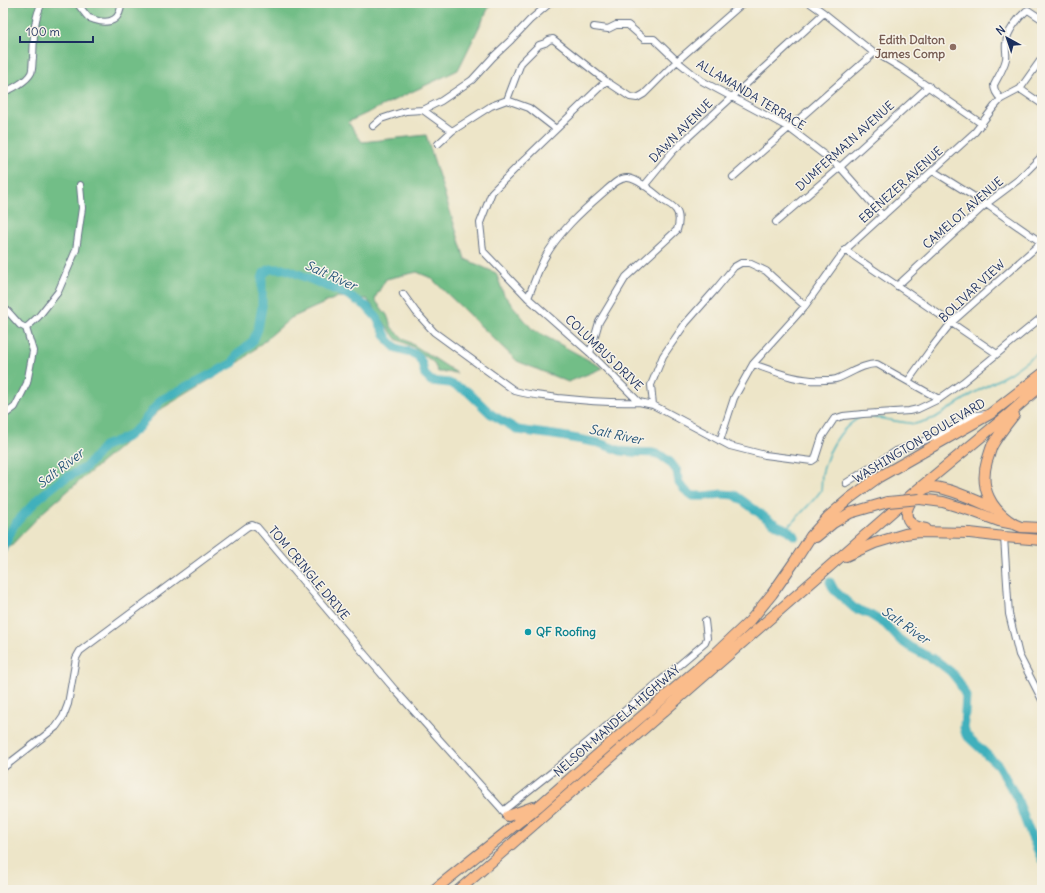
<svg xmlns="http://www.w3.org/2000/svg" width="1045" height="893" font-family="Delius,sans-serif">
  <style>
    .forest { fill: #72be87; stroke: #467672 }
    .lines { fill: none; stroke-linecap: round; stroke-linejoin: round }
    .stream { stroke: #40b0bc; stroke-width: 1.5 }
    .river { stroke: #40b0bc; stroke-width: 9 }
    .minor-casing { stroke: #646f83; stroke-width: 8 }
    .trunk-casing { stroke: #646f83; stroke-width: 12 }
    .minor { stroke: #fff; stroke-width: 6 }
    .trunk { stroke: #fabc8b; stroke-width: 10 }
    .trunk-bridge-casing { stroke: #646f83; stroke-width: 12; stroke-linecap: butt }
    .trunk-bridge { stroke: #fabc8b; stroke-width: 10 }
    .education-dot { fill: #8d6e63; stroke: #f7f3e8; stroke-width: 1.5 }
    .culture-dot { fill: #0f9aa8; stroke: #f7f3e8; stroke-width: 1.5 }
    .labels { text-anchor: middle; stroke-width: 3; stroke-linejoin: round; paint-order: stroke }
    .education-label { font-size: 12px; font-weight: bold; fill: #785e54; stroke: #f7f3e8; text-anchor: end }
    .street-label { font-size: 12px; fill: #1b2f5e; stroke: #f7f3e8 }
    .culture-label { font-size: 12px; font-weight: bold; fill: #0d838f; stroke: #f7f3e8; text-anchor: start }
    .water-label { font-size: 13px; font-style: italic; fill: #26567a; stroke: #f7f3e8 }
  </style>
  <rect width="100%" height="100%" fill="#f7f3e8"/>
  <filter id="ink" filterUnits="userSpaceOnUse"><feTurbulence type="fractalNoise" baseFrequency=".025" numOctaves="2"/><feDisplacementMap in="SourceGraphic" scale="8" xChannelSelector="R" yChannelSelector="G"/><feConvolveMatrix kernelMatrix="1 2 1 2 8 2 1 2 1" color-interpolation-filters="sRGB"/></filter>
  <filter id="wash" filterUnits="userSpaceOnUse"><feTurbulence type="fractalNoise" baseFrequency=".012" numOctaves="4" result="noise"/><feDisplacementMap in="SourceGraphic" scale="16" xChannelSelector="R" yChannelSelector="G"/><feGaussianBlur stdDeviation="0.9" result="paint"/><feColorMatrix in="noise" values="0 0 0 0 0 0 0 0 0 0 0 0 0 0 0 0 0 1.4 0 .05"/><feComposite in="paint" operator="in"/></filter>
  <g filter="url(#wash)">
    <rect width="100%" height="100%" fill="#ede5c8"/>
    <path class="forest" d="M 3,3 L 493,3 L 490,5 L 458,70 L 348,122 L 362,142 L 426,135 L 465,259 L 496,273 L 504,295 L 532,329 L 603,368 L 568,382 L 517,361 L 431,278 L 417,272 L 386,279 L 376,296 L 375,300 L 387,315 L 392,328 L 403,338 L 457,373 L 438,372 L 433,362 L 413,347 L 396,339 L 367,299 L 338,297 L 291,318 L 241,361 L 161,409 L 116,450 L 43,512 L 3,554 Z"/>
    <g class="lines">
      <path class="stream" d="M 867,417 L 879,418 L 895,421 L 915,424 L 935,418 L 974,393 L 1010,373 L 1042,350
        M 786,529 C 792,522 819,496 821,490 C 822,485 821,479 822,474 C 828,451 838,430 860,417"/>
      <path class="river" d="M 3,549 L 14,525 L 39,498 L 60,481 L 86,467 L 104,446 L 127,437 L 139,427 L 161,400 L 233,363 L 237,355 L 253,341 L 258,329 L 262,307 L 262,279 L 264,273 L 270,269 L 286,269 L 346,294 L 366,306 L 377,318 L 388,340 L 396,348 L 410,352 L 418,356 L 422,363 L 425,375 L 431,381 L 449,383 L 467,391 L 491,414 L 518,430 L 561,436 L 599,443 L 621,451 L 632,452 L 653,453 L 660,455 L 670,462 L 677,471 L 679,483 L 685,490 L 693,496 L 705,496 L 722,494 L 735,495 L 770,521 L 777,525 L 786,529 L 795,536
        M 830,582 L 834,590 L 854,608 L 869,614 L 885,624 L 899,639 L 910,647 L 937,661 L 951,672 L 959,682 L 966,696 L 964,728 L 966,735 L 998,765 L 1017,798 L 1028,828 L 1042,860"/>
    </g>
  </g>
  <g filter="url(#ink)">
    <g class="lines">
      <defs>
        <path id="minor" d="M 77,3 C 81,8 85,14 89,18 C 90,18 95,20 95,20 C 111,25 121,19 121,3
          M 810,3 L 824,13 L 874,53 L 881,56 L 901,68 L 982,124
          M 647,4 L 648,3
          M 594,27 L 608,29 L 616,25 L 628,25 L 644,39 L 654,39 L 677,61 L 702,81 L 769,117 L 789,128 L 840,167 L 883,216
          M 606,81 L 518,166 L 492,192 L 480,223 L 483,251 L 528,298 L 590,353 L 639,402 L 653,405 L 730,446 L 765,455 L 812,461 L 815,459 L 822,437 L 834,419 L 843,416 L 863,414 L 909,411 L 918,409 L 939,399 L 963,382 L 1042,317
          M 1020,89 L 1042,58
          M 1020,89 L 1042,104
          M 3,92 C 11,90 27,81 31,73 C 33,69 32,62 33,58 C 34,39 33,20 42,3
          M 1001,99 C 997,95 994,91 994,85 C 998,77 1004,68 1006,59 C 1007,54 1005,48 1006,43 C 1007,32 1018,18 1026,11 L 1028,10 L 1040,18
          M 507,100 L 521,63 L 539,45 L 545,43 L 549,40 L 553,39 L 606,81 L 630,97 L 637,98 L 644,94 L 677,61 L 743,3
          M 423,110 L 452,131
          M 373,126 L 381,119 L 393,115 L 406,111 L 423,110 L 441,101 L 472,80 L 493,57 L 511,40 L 530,20 L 550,3
          M 438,144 L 452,131 L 491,106 L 507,100 L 529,108 L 556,129
          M 933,171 L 986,204 L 1042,243
          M 733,177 L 874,53
          M 644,186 L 673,151 L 824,13
          M 776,222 L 840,167 L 929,86
          M 845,250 L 997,354
          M 897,286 L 986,204 L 1018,180 L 1042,156
          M 403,294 L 416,312 L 434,332 L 515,391 C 529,395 544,396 558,398 C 585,401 612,403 639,402
          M 528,298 C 533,285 538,271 544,259 C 558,233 581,212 603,193 C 610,187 619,177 628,178 C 638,179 656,194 664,201 C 668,203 673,206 676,210 C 680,215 679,224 677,230 L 626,277 L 599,322 L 590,353
          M 3,306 L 20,325 L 26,328 L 33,351 L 27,383 L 15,407 L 3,416
          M 26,328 L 39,316 L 58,292 L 76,250 L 82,208 L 80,185
          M 753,364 C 776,372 799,382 824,380 C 828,380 833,380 836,379 C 850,374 862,364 877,364 L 939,399
          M 908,381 L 933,346 L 951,323 L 1042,242
          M 653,405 L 651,385 L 663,356 L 685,324 L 716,289 L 734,267 L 741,263 L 749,263 L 766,271 L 805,306
          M 720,441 L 734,398 L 753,364 L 805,306 L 845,250 L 975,132 L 994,107 L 1001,99 L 1020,89
          M 846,483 L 896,451 L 937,436 L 975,415 L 987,414
          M 1004,537 L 1009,614 L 1019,655 L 1042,700
          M 3,768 L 56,727 L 63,717 L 68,704 L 76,658 L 80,651 L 247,527 L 252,525 L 257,527 L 395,690 L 508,816
          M 503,811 L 552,772 L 705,643 L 707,638 L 705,621"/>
        <path id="trunk" d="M 1014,415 C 1006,425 998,435 992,446 C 990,451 989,456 987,461 C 979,488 991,510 1014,524
          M 920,499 L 943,502 L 972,511 L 999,521 L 1014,524 L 1021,527 L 1042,528
          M 926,529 C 921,528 916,527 912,524 C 897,513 918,486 933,487 C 951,488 979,502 996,509
          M 816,537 L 833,523 L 850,513 L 888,502
          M 846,556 L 875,543 L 905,534 L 919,532 L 970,533 L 1004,537 L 1042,540
          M 508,816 L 533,807
          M 434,890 L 540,805 L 620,735 L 715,654 L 750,621 L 772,594 L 795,561 L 811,536 L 828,517 L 850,498 L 879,477 L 990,414 L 1042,374
          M 459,890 L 917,490 L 1010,413 L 1042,385"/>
      </defs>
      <use href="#minor" class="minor-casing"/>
      <use href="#trunk" class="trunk-casing"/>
      <use href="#minor" class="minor"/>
      <use href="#trunk" class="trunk"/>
      <defs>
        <path id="trunk-bridge" d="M 888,502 L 920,499"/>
      </defs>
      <use href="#trunk-bridge" class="trunk-bridge-casing"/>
      <use href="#trunk-bridge" class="trunk-bridge"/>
    </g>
  </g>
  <circle class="education-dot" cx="953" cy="47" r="4"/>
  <circle class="culture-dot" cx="528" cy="632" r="4"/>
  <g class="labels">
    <g class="education-label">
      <text x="945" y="44">Edith Dalton<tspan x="945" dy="14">James Comp</tspan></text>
    </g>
    <g class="street-label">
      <text transform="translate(751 95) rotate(31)" y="4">ALLAMANDA TERRACE</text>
      <text transform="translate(681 131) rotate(-45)" y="4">DAWN AVENUE</text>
      <text transform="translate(845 146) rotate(-42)" y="4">DUMFERMAIN AVENUE</text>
      <text transform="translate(901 185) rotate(-42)" y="4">EBENEZER AVENUE</text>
      <text transform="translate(963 213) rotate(-41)" y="4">CAMELOT AVENUE</text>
      <text transform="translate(972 291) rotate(-43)" y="4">BOLIVAR VIEW</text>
      <text transform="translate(604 353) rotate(44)" y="4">COLUMBUS DRIVE</text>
      <text transform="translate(919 441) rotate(-31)" y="4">WASHINGTON BOULEVARD</text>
      <text transform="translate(309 573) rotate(50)" y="4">TOM CRINGLE DRIVE</text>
      <text transform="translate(617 721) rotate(-41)" y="4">NELSON MANDELA HIGHWAY</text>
    </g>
    <g class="culture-label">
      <text x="536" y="636">QF Roofing</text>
    </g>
    <g class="water-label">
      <text transform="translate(331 275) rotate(24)" y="5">Salt River</text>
      <text transform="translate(616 434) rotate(12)" y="5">Salt River</text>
      <text transform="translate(60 468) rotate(-38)" y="5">Salt River</text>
      <text transform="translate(906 625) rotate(35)" y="5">Salt River</text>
    </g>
  </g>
  <rect width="1045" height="893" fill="none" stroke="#f7f3e8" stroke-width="16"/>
  <g transform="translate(1007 38) rotate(320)" stroke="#f7f3e8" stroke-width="3" paint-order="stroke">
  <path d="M0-3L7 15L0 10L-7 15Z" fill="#1b2f5e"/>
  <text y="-6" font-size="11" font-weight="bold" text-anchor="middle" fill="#1b2f5e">N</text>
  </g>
  <path d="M20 36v6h73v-6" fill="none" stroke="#1b2f5e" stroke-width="2"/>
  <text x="26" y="36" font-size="12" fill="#1b2f5e" stroke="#f7f3e8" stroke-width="3" paint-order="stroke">100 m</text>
</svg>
